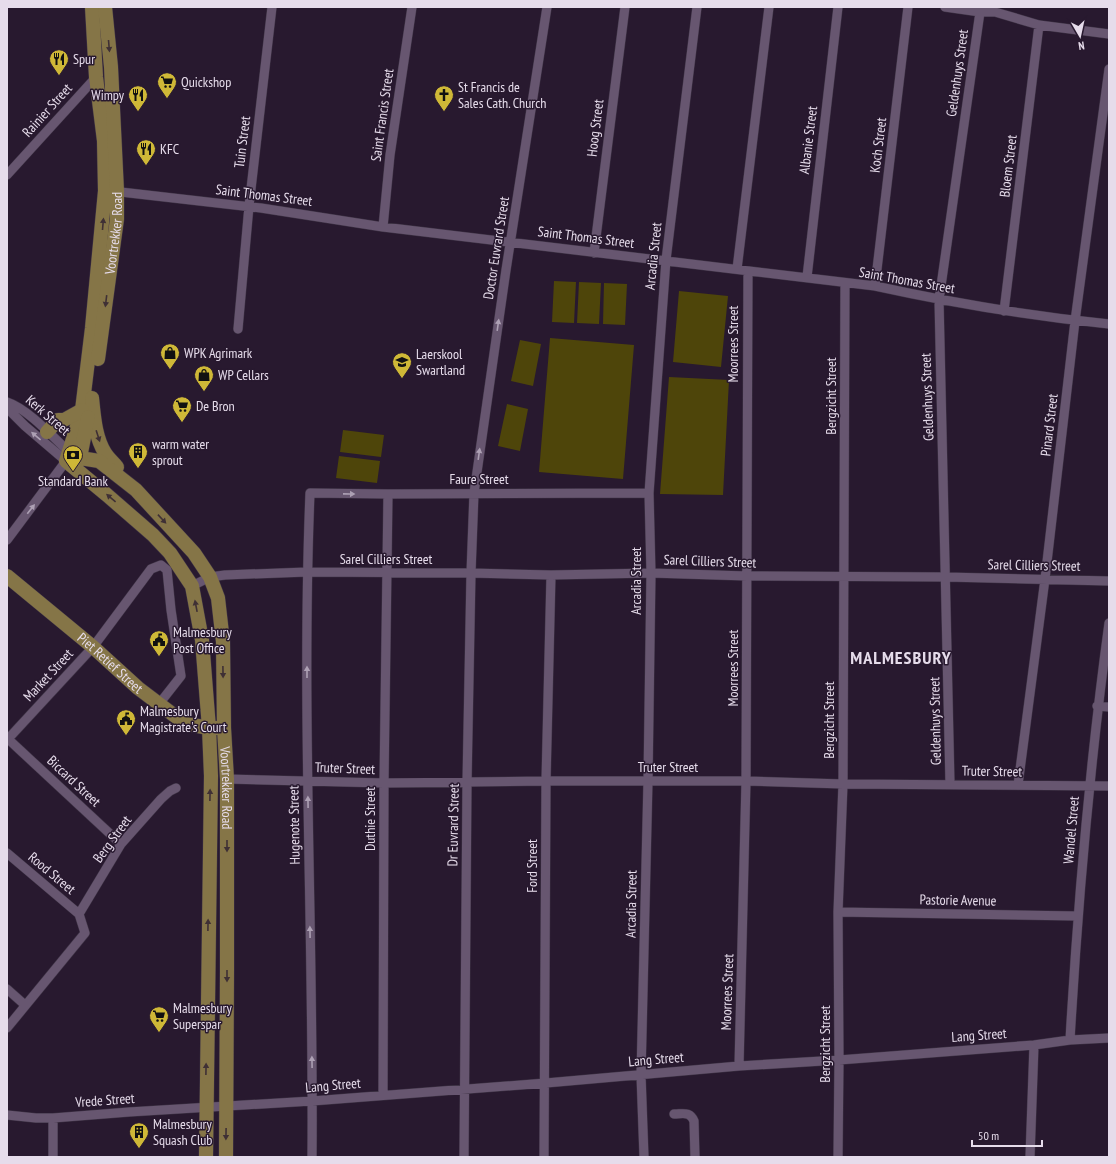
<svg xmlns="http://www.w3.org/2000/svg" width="1116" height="1164" font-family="'PT Sans Narrow',sans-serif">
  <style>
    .green { fill: #4e450a }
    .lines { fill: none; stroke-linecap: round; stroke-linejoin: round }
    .minor-casing { stroke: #3f3446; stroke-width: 10 }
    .primary-casing { stroke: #3f3446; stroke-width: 15 }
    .minor { stroke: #675670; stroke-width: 9 }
    .primary { stroke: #857547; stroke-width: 14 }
    .oneway { fill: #3f3035 }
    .oneway2 { fill: #ada0b4 }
    .labels { text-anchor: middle; stroke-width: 3; stroke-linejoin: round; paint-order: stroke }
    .poi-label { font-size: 14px; fill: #e6dceb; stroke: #28192f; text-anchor: start }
    .street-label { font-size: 14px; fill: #e6dceb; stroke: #28192f }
    .district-label { font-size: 18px; font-weight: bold; letter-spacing: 1px; fill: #e6dceb; stroke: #28192f }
  </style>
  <rect width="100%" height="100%" fill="#28192f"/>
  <path class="green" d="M 554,281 L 576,282 L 574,323 L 552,322 Z
    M 579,282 L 601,283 L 599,324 L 577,323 Z
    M 604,283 L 627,284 L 625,325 L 603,324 Z
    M 679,291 L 728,296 L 721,367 L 673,362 Z
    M 550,338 L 634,345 L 623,479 L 539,472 Z
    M 520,340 L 541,344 L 533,386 L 511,381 Z
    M 669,377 L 729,380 L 723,495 L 660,494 Z
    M 507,404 L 528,409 L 520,451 L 498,446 Z
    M 343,430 L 384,435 L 381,457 L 340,452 Z
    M 339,456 L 380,461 L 377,483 L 336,478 Z"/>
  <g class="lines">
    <defs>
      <path id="minor" d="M 945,7 L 980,12 L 995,12 L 1039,25 L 1109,34
        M 7,175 L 98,75
        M 112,191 L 261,208 L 383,227 L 875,286 C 953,303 1030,316 1109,324
        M 383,227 L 390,155 L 412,7
        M 594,253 L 625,7
        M 737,269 L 769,7
        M 807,277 L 838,7
        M 875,286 L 908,7
        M 1004,311 L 1039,25
        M 238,329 L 249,206 L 272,7
        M 7,402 C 28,409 53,437 69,452
        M 7,408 L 25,426 L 66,461 L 7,540
        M 192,586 L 210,577 L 225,575 L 307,572 L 471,573 L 551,575 L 651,573 L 747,576 L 946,577 L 1109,581
        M 1097,706 L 1109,707
        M 7,738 L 121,844
        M 7,740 L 93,647 L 151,569 L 161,565 L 167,570 L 171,610 L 181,676 L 159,704
        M 227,779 L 384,783 L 546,781 L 746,781 L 843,784 L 1109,786
        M 950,784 L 939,300 L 980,12
        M 1018,785 L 1045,579 L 1075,321 L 1109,69
        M 7,853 L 79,914
        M 838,912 L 1077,916
        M 79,914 L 121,844 L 161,799 L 170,791 L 176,788
        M 7,989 L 25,1005
        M 7,1028 L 85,933 L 79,914
        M 1070,1040 C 1078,900 1090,762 1109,623
        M 739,1066 L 746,781 L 748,271
        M 383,1095 L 384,783 L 388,494
        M 674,1114 C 683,1114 690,1111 694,1121 L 695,1157
        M 7,1115 L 36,1118 L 53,1118 L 129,1112 L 312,1101 L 546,1083 L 739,1066 L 839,1060 L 1034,1045 L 1070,1040 L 1109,1038
        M 53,1157 L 53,1118
        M 312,1157 C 314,936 301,714 310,493 L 388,494 L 649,493
        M 464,1157 L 467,783 L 471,573 L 474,493 L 506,270 L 547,7
        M 544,1157 L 546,781 L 551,575
        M 644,1157 L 641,1075 L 648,781 L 651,573 L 649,493 L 666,260 L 697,7
        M 838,1157 L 839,1060 L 838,912 L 843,784 L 845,283
        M 1030,1157 L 1034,1045"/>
      <g id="primary">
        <path d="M 92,7 L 96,77 L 104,141 L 105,191 L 92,328 L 82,410 L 66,461 L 107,495 L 153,535 L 170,553 L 192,586 L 202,640 L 209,728 L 211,776 L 206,1157"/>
        <path id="s1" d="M 98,359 L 117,219 L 117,191 L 111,67 L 105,7"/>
        <path d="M 92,398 C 94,416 95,437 105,453 C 108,458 113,462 117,467"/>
        <path d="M 47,432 L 58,420 L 64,420 L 82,410"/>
        <path id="s2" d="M 69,452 L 80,458 L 99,461 L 136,490 L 194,553 L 210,577 L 218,598 L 223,642 L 224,728 L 227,779 L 227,970 L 226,1157"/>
        <path d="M 76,464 L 80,458 L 88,417"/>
        <path id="s3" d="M 7,576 L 93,647 L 138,688 L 175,716 L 187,724 L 209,728 L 218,728"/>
      </g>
    </defs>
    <use href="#minor" class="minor-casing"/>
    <use href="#primary" class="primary-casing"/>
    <use href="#minor" class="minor"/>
    <use href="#primary" class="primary"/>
  </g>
  <defs><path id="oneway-solid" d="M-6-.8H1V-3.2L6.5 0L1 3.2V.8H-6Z"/></defs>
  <g class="oneway">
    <use href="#oneway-solid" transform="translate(109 46) rotate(85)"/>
    <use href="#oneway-solid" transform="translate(103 224) rotate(-85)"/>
    <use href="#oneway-solid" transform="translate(106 301) rotate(97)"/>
    <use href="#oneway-solid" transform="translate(98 436) rotate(72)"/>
    <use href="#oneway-solid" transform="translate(111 498) rotate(-140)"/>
    <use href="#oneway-solid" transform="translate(162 519) rotate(47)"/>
    <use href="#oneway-solid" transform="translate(196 606) rotate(-101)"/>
    <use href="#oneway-solid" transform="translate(223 672) rotate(89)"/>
    <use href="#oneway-solid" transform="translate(210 795) rotate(-89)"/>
    <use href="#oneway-solid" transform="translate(227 846) rotate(90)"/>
    <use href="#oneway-solid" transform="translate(208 925) rotate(-89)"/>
    <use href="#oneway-solid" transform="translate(227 976) rotate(90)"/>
    <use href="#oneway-solid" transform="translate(206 1069) rotate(-89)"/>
    <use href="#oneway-solid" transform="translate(226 1134) rotate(91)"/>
  </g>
  <g class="oneway2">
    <use href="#oneway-solid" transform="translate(498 325) rotate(-82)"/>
    <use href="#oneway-solid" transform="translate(36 436) rotate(-140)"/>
    <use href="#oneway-solid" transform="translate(479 454) rotate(-82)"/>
    <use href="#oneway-solid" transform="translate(349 494) rotate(1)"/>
    <use href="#oneway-solid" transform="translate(31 509) rotate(-52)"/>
    <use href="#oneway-solid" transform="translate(307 672) rotate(-90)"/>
    <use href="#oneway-solid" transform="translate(308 802) rotate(-91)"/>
    <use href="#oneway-solid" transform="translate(310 932) rotate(-91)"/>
    <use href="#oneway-solid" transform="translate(312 1062) rotate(-91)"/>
  </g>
  <defs>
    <symbol id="restaurant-pin" viewBox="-11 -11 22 30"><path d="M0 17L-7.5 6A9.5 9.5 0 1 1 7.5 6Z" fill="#cfb837" stroke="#28192f"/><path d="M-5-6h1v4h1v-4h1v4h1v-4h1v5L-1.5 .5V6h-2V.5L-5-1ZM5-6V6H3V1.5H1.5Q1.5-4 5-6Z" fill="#111"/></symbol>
    <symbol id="supermarket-pin" viewBox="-11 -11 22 30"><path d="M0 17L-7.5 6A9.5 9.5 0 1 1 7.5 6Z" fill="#cfb837" stroke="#28192f"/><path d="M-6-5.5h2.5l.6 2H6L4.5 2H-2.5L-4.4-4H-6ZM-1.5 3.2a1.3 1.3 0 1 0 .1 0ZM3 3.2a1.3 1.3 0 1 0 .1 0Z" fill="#111"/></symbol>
    <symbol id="church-pin" viewBox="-11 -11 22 30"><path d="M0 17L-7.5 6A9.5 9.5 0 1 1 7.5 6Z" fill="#cfb837" stroke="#28192f"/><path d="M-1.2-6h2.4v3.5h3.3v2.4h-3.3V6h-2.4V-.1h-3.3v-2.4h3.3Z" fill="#111"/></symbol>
    <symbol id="shop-pin" viewBox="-11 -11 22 30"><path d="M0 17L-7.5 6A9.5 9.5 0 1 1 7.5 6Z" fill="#cfb837" stroke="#28192f"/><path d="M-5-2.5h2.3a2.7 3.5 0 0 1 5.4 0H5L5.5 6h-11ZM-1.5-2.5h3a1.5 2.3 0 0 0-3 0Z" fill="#111"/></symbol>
    <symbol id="school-pin" viewBox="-11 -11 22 30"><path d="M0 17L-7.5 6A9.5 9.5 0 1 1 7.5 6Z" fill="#cfb837" stroke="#28192f"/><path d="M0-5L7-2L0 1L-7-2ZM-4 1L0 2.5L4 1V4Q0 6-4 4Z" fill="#111"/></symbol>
    <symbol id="building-pin" viewBox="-11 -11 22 30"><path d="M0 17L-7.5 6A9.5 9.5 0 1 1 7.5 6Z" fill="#cfb837" stroke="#28192f"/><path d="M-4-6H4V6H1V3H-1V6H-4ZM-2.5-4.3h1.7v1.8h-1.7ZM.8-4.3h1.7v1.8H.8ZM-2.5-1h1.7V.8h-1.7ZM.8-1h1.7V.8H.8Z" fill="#111"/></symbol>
    <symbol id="bank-pin" viewBox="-11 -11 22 30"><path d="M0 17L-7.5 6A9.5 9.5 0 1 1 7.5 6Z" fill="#cfb837" stroke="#28192f"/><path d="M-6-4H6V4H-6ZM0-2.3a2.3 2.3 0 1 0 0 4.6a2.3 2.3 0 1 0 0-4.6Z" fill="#111"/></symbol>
    <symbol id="civic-pin" viewBox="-11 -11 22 30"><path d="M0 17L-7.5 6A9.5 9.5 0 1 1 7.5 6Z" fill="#cfb837" stroke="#28192f"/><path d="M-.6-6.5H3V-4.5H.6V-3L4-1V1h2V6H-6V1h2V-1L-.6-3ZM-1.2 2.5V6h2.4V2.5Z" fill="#111"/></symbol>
  </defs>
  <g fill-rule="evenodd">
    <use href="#restaurant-pin" x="48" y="48" width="22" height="30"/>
    <use href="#supermarket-pin" x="156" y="71" width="22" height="30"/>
    <use href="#restaurant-pin" x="127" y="84" width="22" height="30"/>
    <use href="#church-pin" x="433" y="84" width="22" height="30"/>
    <use href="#restaurant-pin" x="135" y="138" width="22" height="30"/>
    <use href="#shop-pin" x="159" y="342" width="22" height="30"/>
    <use href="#school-pin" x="391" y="351" width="22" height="30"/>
    <use href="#shop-pin" x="193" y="364" width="22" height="30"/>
    <use href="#supermarket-pin" x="171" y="395" width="22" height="30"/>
    <use href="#building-pin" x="127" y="441" width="22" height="30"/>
    <use href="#bank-pin" x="62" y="444" width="22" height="30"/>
    <use href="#civic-pin" x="148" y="629" width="22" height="30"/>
    <use href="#civic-pin" x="115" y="708" width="22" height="30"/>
    <use href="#supermarket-pin" x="148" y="1005" width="22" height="30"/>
    <use href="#building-pin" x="128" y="1121" width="22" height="30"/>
  </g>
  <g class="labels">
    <g class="poi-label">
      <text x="73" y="64">Spur</text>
      <text x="181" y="87">Quickshop</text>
      <text x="458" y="92">St Francis de<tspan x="458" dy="16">Sales Cath. Church</tspan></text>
      <text x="124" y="100" text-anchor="end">Wimpy</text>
      <text x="160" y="154">KFC</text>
      <text x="184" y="358">WPK Agrimark</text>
      <text x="416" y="359">Laerskool<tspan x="416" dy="16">Swartland</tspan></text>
      <text x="218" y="380">WP Cellars</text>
      <text x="196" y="411">De Bron</text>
      <text x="152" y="449">warm water<tspan x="152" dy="16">sprout</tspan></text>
      <text x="73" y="486" text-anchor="middle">Standard Bank</text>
      <text x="173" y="637">Malmesbury<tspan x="173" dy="16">Post Office</tspan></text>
      <text x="140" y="716">Malmesbury<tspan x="140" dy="16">Magistrate's Court</tspan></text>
      <text x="173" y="1013">Malmesbury<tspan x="173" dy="16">Superspar</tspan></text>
      <text x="153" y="1129">Malmesbury<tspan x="153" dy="16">Squash Club</tspan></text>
    </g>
    <g class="street-label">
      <text transform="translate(957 73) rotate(-82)" y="5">Geldenhuys Street</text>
      <text transform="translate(47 110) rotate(-48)" y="5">Rainier Street</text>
      <text transform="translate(382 115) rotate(-82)" y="5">Saint Francis Street</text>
      <text transform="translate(595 128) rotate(-83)" y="5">Hoog Street</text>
      <text transform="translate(808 140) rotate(-83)" y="5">Albanie Street</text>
      <text transform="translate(242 142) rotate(-83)" y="5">Tuin Street</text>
      <text transform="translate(878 145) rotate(-83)" y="5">Koch Street</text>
      <text transform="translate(1008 166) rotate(-83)" y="5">Bloem Street</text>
      <text transform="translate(264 195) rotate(7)" y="5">Saint Thomas Street</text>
      <text dy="5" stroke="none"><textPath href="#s1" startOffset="127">Voortrekker Road</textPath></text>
      <text transform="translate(586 237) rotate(7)" y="5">Saint Thomas Street</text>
      <text transform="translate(496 248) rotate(-81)" y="5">Doctor Euvrard Street</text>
      <text transform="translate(653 256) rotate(-84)" y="5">Arcadia Street</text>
      <text transform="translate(907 280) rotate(10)" y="5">Saint Thomas Street</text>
      <text transform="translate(733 344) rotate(-90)" y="5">Moorrees Street</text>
      <text transform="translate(831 396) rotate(-90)" y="5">Bergzicht Street</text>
      <text transform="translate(927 397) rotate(-92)" y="5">Geldenhuys Street</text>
      <text transform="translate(48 415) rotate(41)" y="5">Kerk Street</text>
      <text transform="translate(1049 425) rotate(-83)" y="5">Pinard Street</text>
      <text x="479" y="484">Faure Street</text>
      <text x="386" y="564">Sarel Cilliers Street</text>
      <text transform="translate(710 561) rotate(2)" y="5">Sarel Cilliers Street</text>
      <text transform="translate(1034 565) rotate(1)" y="5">Sarel Cilliers Street</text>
      <text transform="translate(636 581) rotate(-90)" y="5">Arcadia Street</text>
      <text dy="5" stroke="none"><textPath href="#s3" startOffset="135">Piet Retief Street</textPath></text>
      <text transform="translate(733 668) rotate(-90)" y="5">Moorrees Street</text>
      <text transform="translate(48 675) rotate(-47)" y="5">Market Street</text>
      <text transform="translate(829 720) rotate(-90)" y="5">Bergzicht Street</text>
      <text transform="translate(935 721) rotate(-91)" y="5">Geldenhuys Street</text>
      <text x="668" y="772">Truter Street</text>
      <text transform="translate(345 768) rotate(2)" y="5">Truter Street</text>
      <text transform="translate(992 771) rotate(1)" y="5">Truter Street</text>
      <text transform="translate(74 781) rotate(43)" y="5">Biccard Street</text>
      <text dy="5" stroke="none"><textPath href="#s2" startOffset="406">Voortrekker Road</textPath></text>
      <text transform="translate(370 819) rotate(-90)" y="5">Duthie Street</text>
      <text transform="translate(294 825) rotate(-91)" y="5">Hugenote Street</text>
      <text transform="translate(453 825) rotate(-89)" y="5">Dr Euvrard Street</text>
      <text transform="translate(1071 830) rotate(-85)" y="5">Wandel Street</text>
      <text transform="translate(112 839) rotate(-54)" y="5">Berg Street</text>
      <text transform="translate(532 866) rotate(-90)" y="5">Ford Street</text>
      <text transform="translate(52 873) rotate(40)" y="5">Rood Street</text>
      <text transform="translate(958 900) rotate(1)" y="5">Pastorie Avenue</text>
      <text transform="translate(631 904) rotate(-89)" y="5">Arcadia Street</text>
      <text transform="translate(727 992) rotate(-88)" y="5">Moorrees Street</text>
      <text transform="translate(979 1035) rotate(-4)" y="5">Lang Street</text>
      <text transform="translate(825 1044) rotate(-90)" y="5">Bergzicht Street</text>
      <text transform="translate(656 1059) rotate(-5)" y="5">Lang Street</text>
      <text transform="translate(333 1085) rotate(-5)" y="5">Lang Street</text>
      <text transform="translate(105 1100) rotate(-4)" y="5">Vrede Street</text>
    </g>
    <g class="district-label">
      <text x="901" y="664">MALMESBURY</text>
    </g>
  </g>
  <rect width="1116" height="1164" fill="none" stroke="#e6dceb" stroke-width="16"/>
  <g transform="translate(1080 36) rotate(171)" stroke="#28192f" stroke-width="3" paint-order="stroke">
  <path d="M0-3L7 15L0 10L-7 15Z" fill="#e6dceb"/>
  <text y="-6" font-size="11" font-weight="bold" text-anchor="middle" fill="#e6dceb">N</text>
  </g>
  <path d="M972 1140v6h70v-6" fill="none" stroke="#e6dceb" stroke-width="2"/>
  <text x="978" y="1140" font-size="12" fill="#e6dceb" stroke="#28192f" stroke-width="3" paint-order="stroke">50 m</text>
</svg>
